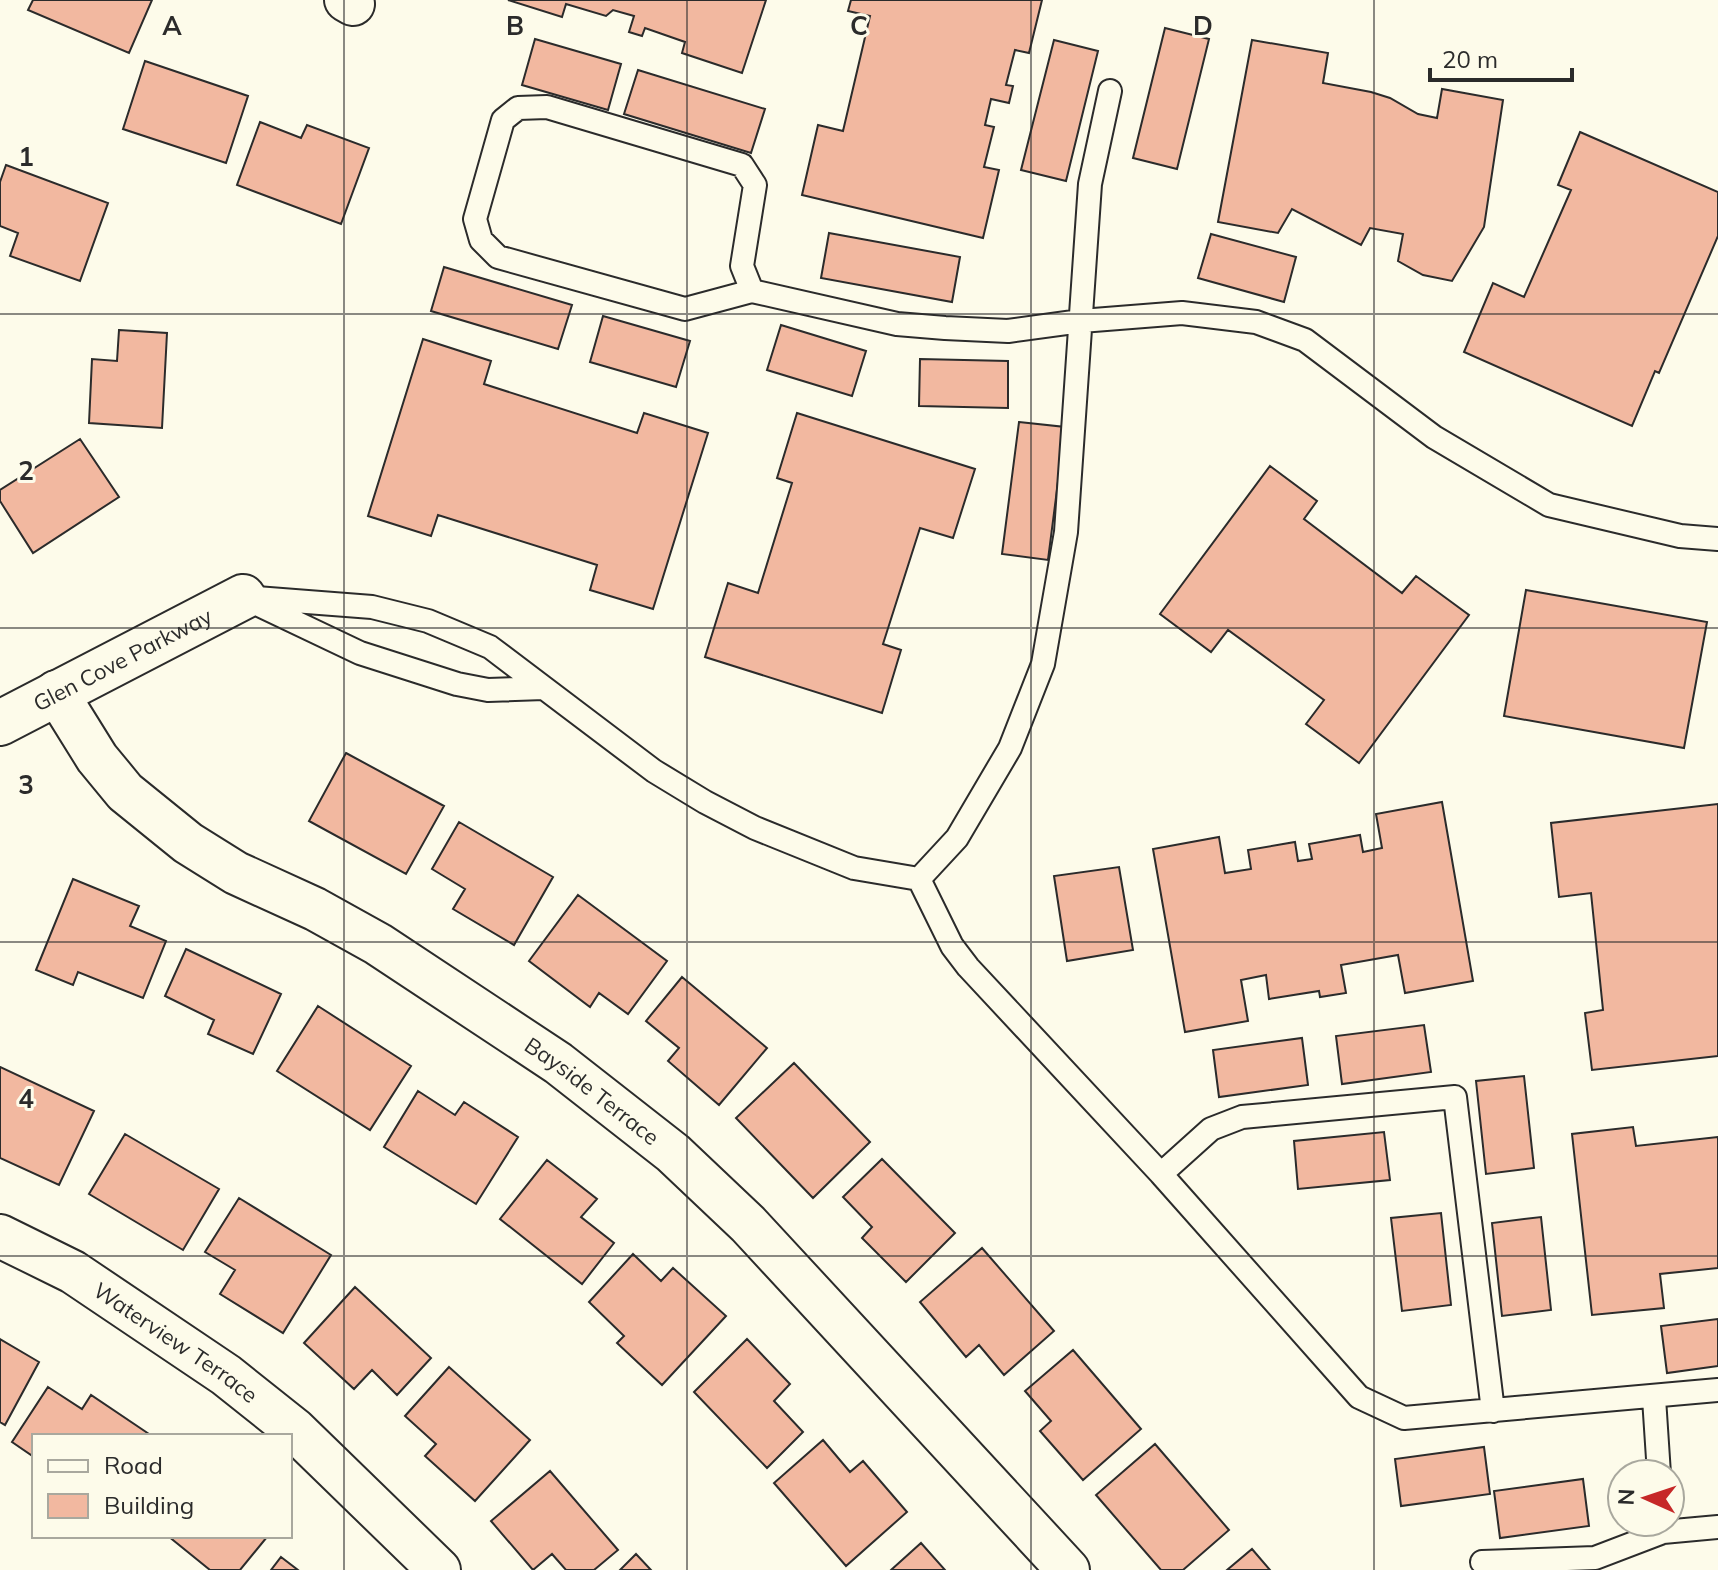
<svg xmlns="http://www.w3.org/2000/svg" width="1718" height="1570" font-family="Mulish,sans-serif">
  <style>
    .building { fill: #f2b8a0; stroke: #2b2b2b; stroke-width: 2 }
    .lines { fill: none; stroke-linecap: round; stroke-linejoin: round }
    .lane-casing { stroke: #2b2b2b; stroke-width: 26 }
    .street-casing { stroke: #2b2b2b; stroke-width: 46 }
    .secondary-casing { stroke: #2b2b2b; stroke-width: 48 }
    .lane { stroke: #fdfbea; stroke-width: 22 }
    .street { stroke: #fdfbea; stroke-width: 42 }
    .secondary { stroke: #fdfbea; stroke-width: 44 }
    .grid { fill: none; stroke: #2b2b2b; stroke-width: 2; stroke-opacity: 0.55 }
    .labels { text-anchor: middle; stroke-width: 6; stroke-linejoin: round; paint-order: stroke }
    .street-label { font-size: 22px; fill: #2b2b2b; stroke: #fdfbea }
    .grid-label { font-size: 26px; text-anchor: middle; font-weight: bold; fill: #2b2b2b; stroke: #fdfbea; stroke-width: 6; stroke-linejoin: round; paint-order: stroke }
  </style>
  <rect width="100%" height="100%" fill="#fdfbea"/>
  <path class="building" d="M 33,0 L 152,0 L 129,53 L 28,10 Z
    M 508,0 L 766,0 L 742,73 L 682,53 L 685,42 L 645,28 L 642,36 L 629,32 L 634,16 L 613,10 L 606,16 L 566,4 L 562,17 Z
    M 851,0 L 1042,0 L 1029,53 L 1015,50 L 1006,85 L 1013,86 L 1009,103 L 991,99 L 985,125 L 994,127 L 984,167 L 999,170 L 983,238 L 802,195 L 818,125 L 843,131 L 870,16 L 848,11 Z
    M 1165,28 L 1209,39 L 1177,169 L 1133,158 Z
    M 535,39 L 621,64 L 608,110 L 522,85 Z
    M 1054,40 L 1098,51 L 1066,181 L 1021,170 Z
    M 1252,40 L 1328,53 L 1323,83 L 1371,92 L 1390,98 L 1418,114 L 1437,118 L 1442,89 L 1503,100 L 1484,227 L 1452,281 L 1423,275 L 1398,261 L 1403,234 L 1370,228 L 1361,245 L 1292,209 L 1278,233 L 1218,222 Z
    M 145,61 L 248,96 L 226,163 L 123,129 Z
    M 638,70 L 765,109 L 751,153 L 624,114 Z
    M 260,122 L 301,138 L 307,125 L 369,148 L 341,224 L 237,185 Z
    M 1580,132 L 1718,192 L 1718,236 L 1659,373 L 1655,371 L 1632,426 L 1464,352 L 1493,283 L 1524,297 L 1571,190 L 1558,185 Z
    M 6,165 L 108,203 L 80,281 L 10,256 L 18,233 L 0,226 L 0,182 Z
    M 829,233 L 960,257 L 952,302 L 821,278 Z
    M 1211,234 L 1296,257 L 1284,302 L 1198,278 Z
    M 444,267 L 572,305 L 558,349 L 431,311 Z
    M 603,316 L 690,341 L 676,387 L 590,362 Z
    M 781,325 L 866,351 L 852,396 L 767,370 Z
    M 119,330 L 167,333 L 162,428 L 89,423 L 92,359 L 117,361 Z
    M 423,339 L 491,361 L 484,384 L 637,433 L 644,413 L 708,433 L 653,609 L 590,590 L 597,565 L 438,515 L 431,536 L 368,516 Z
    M 920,359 L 1008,361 L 1008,408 L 919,406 Z
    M 797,413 L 975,469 L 953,538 L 920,528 L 883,644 L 901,650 L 882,713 L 705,657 L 728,583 L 758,593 L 792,483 L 777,478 Z
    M 1019,422 L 1065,427 L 1048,560 L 1002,554 Z
    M 80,439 L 119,497 L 33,553 L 0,501 L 0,490 Z
    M 1270,466 L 1317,501 L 1304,519 L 1402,593 L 1416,576 L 1469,615 L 1359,763 L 1306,724 L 1324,700 L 1228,630 L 1211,652 L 1160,614 Z
    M 1526,590 L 1707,622 L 1684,748 L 1504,716 Z
    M 346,753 L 444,806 L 406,874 L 309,821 Z
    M 1442,802 L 1473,981 L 1405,993 L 1398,955 L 1341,965 L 1346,993 L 1320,997 L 1319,991 L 1269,999 L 1266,975 L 1241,980 L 1248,1021 L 1185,1032 L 1153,849 L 1219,837 L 1225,873 L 1251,869 L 1248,850 L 1295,842 L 1298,861 L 1312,859 L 1309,844 L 1360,835 L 1363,852 L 1382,848 L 1376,814 Z
    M 1718,804 L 1718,1056 L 1592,1070 L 1585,1013 L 1603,1010 L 1591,893 L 1559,897 L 1551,823 Z
    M 459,822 L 553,877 L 514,945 L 453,909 L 465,889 L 432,869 Z
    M 1119,867 L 1133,950 L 1067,961 L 1054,876 Z
    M 73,879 L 139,906 L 130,926 L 166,941 L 143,998 L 78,972 L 73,985 L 36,970 Z
    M 578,895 L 667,961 L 628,1014 L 599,993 L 590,1007 L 529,961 Z
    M 186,949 L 281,994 L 253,1054 L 208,1034 L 214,1020 L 165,996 Z
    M 682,977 L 767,1048 L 719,1105 L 668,1061 L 679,1048 L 646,1021 Z
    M 318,1006 L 411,1066 L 370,1130 L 277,1071 Z
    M 1424,1025 L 1431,1072 L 1342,1084 L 1336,1036 Z
    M 1302,1038 L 1308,1085 L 1219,1097 L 1213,1050 Z
    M 794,1063 L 870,1142 L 813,1198 L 736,1118 Z
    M 0,1067 L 94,1111 L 59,1185 L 0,1158 Z
    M 1524,1076 L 1534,1168 L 1486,1174 L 1476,1081 Z
    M 418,1091 L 455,1115 L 464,1102 L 518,1137 L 476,1204 L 384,1147 Z
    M 1633,1127 L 1636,1146 L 1718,1137 L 1718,1268 L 1660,1274 L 1664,1308 L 1592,1315 L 1572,1134 Z
    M 1384,1132 L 1390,1180 L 1298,1189 L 1294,1141 Z
    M 125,1134 L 219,1189 L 183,1250 L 89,1194 Z
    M 882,1159 L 955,1233 L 906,1282 L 862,1238 L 872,1227 L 843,1197 Z
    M 547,1160 L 597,1199 L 581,1217 L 614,1243 L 582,1284 L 500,1219 Z
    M 239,1198 L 331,1255 L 283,1333 L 220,1294 L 235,1270 L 205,1252 Z
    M 1441,1213 L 1451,1305 L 1402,1311 L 1391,1218 Z
    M 1541,1217 L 1551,1310 L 1502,1316 L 1492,1223 Z
    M 982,1248 L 1054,1331 L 1004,1375 L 979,1345 L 966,1357 L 920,1302 Z
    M 633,1254 L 661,1281 L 673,1268 L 726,1316 L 662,1385 L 617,1343 L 624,1336 L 589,1302 Z
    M 355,1287 L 431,1358 L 397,1395 L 372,1370 L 354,1389 L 304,1343 Z
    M 1718,1319 L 1718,1366 L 1667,1373 L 1661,1326 Z
    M 0,1339 L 39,1362 L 5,1425 L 0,1422 Z
    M 747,1339 L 790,1384 L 774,1401 L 803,1432 L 767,1468 L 694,1392 Z
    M 1073,1350 L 1141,1429 L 1083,1480 L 1040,1431 L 1051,1421 L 1025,1391 Z
    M 449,1367 L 530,1440 L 475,1501 L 425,1456 L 436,1444 L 405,1416 Z
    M 48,1387 L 82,1409 L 91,1395 L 149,1434 L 34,1436 L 34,1457 L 12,1442 Z
    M 823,1440 L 850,1472 L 863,1461 L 907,1512 L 846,1566 L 774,1483 Z
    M 1155,1444 L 1229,1530 L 1183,1570 L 1161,1570 L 1096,1495 Z
    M 1484,1447 L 1490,1494 L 1401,1506 L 1395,1459 Z
    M 550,1471 L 618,1550 L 594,1570 L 566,1570 L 552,1554 L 533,1570 L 491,1521 Z
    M 1583,1479 L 1589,1526 L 1500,1538 L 1494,1491 Z
    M 168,1536 L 266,1536 L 267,1537 L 240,1570 L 210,1570 Z
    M 921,1543 L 945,1570 L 891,1570 Z
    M 1252,1549 L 1270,1570 L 1227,1570 Z
    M 636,1554 L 651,1570 L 620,1570 Z
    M 281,1557 L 298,1570 L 271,1570 Z"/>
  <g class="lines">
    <defs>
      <path id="lane" d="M 547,107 L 742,165 L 755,185 L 742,266 L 752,291 L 685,309 L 498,257 L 481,240 L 475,219 L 503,120 L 518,108 Z
        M 752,291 L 897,324 L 945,328 L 1008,331 L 1081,321 L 1182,313 L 1256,322 L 1305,340 L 1434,437 L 1549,505 L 1680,536 L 1718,539
        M 243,597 L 372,607 L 428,621 L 490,647 L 654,771 L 705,802 L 755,828 L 854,868 L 919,879
        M 255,603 L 360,653 L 457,684 L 488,690 L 544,688
        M 919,879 L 952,946 L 968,967 L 1161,1174 L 1359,1397 L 1404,1418 L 1718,1390
        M 919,879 L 957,838 L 1010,748 L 1043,664 L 1066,532 L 1090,184 L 1110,91
        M 1161,1174 L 1211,1129 L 1242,1117 L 1455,1097 L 1493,1411
        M 1654,1398 L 1659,1474
        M 1663,1522 L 1663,1532 L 1718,1527
        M 1482,1562 L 1595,1558 L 1663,1532"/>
      <g id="street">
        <path d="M 346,0 L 353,4"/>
        <path id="s1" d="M 56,692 L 97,758 L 125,792 L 188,843 L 236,873 L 315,909 L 378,944 L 558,1063 L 673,1153 L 748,1224 L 1068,1570"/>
        <path id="s2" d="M 0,1236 L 73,1272 L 226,1375 L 295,1430 L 439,1570"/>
      </g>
      <g id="secondary">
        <path id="s3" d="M 0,723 L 243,597"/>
      </g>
    </defs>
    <use href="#lane" class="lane-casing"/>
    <use href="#street" class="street-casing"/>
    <use href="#secondary" class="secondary-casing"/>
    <use href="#lane" class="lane"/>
    <use href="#street" class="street"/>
    <use href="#secondary" class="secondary"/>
  </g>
  <path class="grid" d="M 344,0 L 344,1570M 687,0 L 687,1570M 1031,0 L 1031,1570M 1374,0 L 1374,1570M 0,314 L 1718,314M 0,628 L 1718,628M 0,942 L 1718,942M 0,1256 L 1718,1256"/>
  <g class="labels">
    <g class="street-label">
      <text dy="8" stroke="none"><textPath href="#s3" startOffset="138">Glen Cove Parkway</textPath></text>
      <text dy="8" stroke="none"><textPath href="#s1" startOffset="678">Bayside Terrace</textPath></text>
      <text dy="8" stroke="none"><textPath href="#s2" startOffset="206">Waterview Terrace</textPath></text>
    </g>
  </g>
  <g class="grid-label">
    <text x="172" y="35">A</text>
    <text x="515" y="35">B</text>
    <text x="859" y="35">C</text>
    <text x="1203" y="35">D</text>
    <text x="26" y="166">1</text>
    <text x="26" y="480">2</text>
    <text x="26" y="794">3</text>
    <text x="26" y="1108">4</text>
  </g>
  <rect x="32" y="1434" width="260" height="104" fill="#fdfbea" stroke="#a9a89e" stroke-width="2"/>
  <rect x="48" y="1460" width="40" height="12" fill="#fdfbea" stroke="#a9a89e" stroke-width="2"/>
  <text x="104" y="1474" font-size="24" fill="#2b2b2b">Road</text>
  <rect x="48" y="1494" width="40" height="24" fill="#f2b8a0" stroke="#a9a89e" stroke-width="2"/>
  <text x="104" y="1514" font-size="24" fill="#2b2b2b">Building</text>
  <g transform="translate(1646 1498) rotate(273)"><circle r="38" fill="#fdfbea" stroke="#a9a89e" stroke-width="2"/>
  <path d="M0-6L14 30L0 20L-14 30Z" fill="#c62828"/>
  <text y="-12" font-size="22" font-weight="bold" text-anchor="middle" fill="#2b2b2b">N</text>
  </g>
  <path d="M1430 68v12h142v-12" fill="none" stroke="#2b2b2b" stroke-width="4"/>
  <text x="1442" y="68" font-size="24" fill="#2b2b2b" stroke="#fdfbea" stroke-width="6" paint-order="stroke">20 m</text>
</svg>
